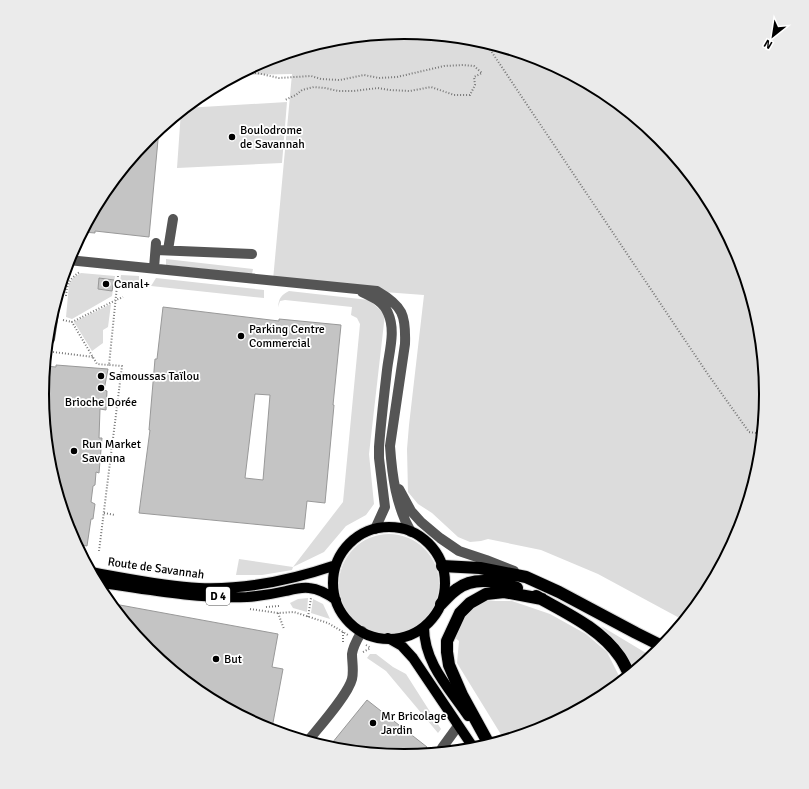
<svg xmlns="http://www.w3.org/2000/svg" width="809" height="789" font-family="Signika,sans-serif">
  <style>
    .green { fill: #dcdcdc }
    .building { fill: #c4c4c4; stroke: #999; fill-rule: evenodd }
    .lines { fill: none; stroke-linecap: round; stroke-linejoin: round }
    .major-casing { stroke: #dbdbdb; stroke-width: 12 }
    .highway-casing { stroke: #dbdbdb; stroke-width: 14 }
    .path { stroke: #777; stroke-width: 2; stroke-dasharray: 1 2; stroke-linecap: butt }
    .minor { stroke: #555; stroke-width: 10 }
    .major { stroke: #000; stroke-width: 10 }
    .highway { stroke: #000; stroke-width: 12 }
    .poi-dot { fill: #000; stroke: #fff; stroke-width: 1.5 }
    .labels { text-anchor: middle; stroke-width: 3.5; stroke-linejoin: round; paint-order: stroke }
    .shield { fill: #fff; stroke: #4c4c4c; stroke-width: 1 }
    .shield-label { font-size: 11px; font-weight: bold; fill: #000 }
    .poi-label { font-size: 12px; fill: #000; stroke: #fff; text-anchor: start }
    .street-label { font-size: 12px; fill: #000; stroke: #fff }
    .rim { fill: none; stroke: #000; stroke-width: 2 }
  </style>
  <rect width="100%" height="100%" fill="#fff"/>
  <path class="green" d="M 405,32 L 475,39 L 543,60 L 606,93 L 661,138 L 706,193 L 739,256 L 760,324 L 767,395 L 760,465 L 739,533 L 706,596 L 685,621 L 598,574 L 541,550 L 488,539 L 481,541 L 470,542 L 458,537 L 432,513 L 418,504 L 408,492 L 407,449 L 409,425 L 424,295 L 357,290 L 273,280 L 292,74 L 236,75 L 266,60 L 334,39 Z
    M 287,102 L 282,163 L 177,168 L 181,111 L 185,108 Z
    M 166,259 L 253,269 L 252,274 L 166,265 Z
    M 81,273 L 115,276 L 112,296 L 72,319 L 66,317 L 69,284 L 74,277 Z
    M 121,275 L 139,276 L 139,282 L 120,281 Z
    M 156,278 L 264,290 L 264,298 L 151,286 Z
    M 289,291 L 369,300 L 385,314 L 369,454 L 374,504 L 366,515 L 346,526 L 324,552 L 293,567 L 292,570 L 262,575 L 236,575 L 239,559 L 293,567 L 343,502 L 360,324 L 357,318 L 351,315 L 352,307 L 285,300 L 280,301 L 278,307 C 279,298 281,295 289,291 Z
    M 111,304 L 108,327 L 103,330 L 103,343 L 92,351 L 74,322 Z
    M339 584a50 50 0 1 1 100 0a50 50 0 1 1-100 0Z
    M 308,598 L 307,612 L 293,608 L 290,603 L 298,599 Z
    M 313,599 L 323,604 L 330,619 L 311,613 Z
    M 486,601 L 512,601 L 550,614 L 586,634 L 607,652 L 619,676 L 620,684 L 606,696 L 543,729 L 505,741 L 457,663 L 459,641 L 454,637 C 462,617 467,611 486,601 Z
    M 601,626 L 651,656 L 653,657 L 634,673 C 629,653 615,641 601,626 Z
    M 370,654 L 376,654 L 393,667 L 406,674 L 441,729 L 438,733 L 386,671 L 367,658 Z"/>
  <path class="building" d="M 159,129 L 149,237 L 95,231 L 95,233 L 83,232 L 103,193 L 148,138 Z
    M 99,278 L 114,280 L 112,291 L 98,289 Z
    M 163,307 L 279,321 L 279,319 L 341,325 L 333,405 L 334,405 L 325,503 L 307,501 L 304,529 L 139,513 L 150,430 L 149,430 L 155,359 L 157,359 ZM 255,394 L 270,395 L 263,480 L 245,478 Z
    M 56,365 L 108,369 L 104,390 L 107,391 L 106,410 L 100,409 L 99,438 L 102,438 L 99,473 L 96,472 L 95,485 L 93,486 L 91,502 L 95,504 L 93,519 L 91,519 L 87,546 L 76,544 L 70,533 L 49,465 L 42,394 L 45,366 L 56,367 Z
    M 109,603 L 278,634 L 272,667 L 283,669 L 272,728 L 259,726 L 203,696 L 148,651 Z
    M 367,700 L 427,747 L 420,755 L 404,757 L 328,748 Z"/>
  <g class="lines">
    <defs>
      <path id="major" d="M333 583a56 56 0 1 1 112 0a56 56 0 1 1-112 0Z
        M 90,572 C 126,578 162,586 199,588 C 246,590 292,580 336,565
        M 96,582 C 145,589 196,599 247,597 C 260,596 273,594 286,591 C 294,589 301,587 309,588 C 320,589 328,594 336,600
        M 424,627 C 424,663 449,688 468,716
        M 388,638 L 402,646 L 413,658 L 475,750"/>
      <path id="highway" d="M 442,566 L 480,568 L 526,577 L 559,592 L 636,633 L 664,647
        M 536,596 C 566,613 600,628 620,657 C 624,663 627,670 630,676
        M 441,604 C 446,599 451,593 457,589 C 474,576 498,581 517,588
        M 490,746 L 462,695 L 449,665 L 447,652 L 447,641 L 460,613 L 470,603 L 486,594 L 504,592 L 542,599"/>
    </defs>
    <use href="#major" class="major-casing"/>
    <use href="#highway" class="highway-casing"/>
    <path class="path" d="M 485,42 L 707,373 L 749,432 L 763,434
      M 240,73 L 257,73 L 279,78 L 311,76 L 321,79 L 340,80 L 364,75 L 379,78 L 397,77 L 444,66 L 463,65 L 474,66 L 482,73 L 474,77 L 475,85 L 470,95 L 454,95 L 431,87 L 410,91 L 390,90 L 378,88 L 354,91 L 338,91 L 325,88 L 314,87 L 302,90 L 296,95 L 285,100
      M 118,276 L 109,365 L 97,364 L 72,322 L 116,300 L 123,297
      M 66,296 C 67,284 69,279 80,272
      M 63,320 L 72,322
      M 53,352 L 93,357
      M 117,404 L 128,406
      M 111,458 L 121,459
      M 104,513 L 115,515
      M 99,551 L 122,366 L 109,365
      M 266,607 L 279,606
      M 250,609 L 278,613 L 294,612 L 328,623 L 348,635
      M 278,613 L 284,629
      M 308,617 L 311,598
      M 343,632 L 343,643
      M 366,645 L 371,648
      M 363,652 L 371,648"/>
    <path class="minor" d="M 156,250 L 252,254
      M 168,250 L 173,219
      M 68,260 L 377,291 C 403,306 406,315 405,344 L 390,446 C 392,475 396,506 411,532
      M 154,268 L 156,243
      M 362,292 C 372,297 383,301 388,313 C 396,331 389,352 387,370 C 384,396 381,421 379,447 L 379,458 L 385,507 L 375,529
      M 47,344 L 50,339 L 56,300
      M 399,489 L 411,511 L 421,522 L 440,538 L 459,551 L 486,560 L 514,571
      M 307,742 C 319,727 348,695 352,679 C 354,671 352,662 352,654 C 353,646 358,638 362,631
      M 442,748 L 458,726"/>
    <use href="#major" class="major"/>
    <use href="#highway" class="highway"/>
  </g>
  <g class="poi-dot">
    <circle cx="232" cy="137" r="4"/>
    <circle cx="106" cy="284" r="4"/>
    <circle cx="241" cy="336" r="4"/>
    <circle cx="101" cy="376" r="4"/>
    <circle cx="101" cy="388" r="4"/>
    <circle cx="74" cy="451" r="4"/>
    <circle cx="216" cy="659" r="4"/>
    <circle cx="373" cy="723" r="4"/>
  </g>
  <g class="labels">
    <rect class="shield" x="206" y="587" width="24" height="18" rx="3"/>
    <g class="shield-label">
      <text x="218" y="600">D 4</text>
    </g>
    <g class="poi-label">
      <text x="240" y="134">Boulodrome<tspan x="240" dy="14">de Savannah</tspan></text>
      <text x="114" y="288">Canal+</text>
      <text x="249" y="333">Parking Centre<tspan x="249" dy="14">Commercial</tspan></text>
      <text x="109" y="380">Samoussas Taïlou</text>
      <text x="101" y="406" text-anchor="middle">Brioche Dorée</text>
      <text x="82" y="448">Run Market<tspan x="82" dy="14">Savanna</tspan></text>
      <text x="224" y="663">But</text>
      <text x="381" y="720">Mr Bricolage<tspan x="381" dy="14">Jardin</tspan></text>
    </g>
    <g class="street-label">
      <text transform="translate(156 568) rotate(8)" y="4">Route de Savannah</text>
    </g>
  </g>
  <path d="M0 0H809V789H0ZM49 394a355 355 0 1 1 710 0a355 355 0 1 1-710 0Z" fill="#ebebeb" fill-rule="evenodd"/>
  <path class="rim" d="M49 394a355 355 0 1 1 710 0a355 355 0 1 1-710 0Z"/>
  <g transform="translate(773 36) rotate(210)" stroke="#ffffff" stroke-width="3" paint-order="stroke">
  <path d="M0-3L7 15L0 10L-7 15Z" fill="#000000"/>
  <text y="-6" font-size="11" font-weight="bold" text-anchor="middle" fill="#000000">N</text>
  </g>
</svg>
